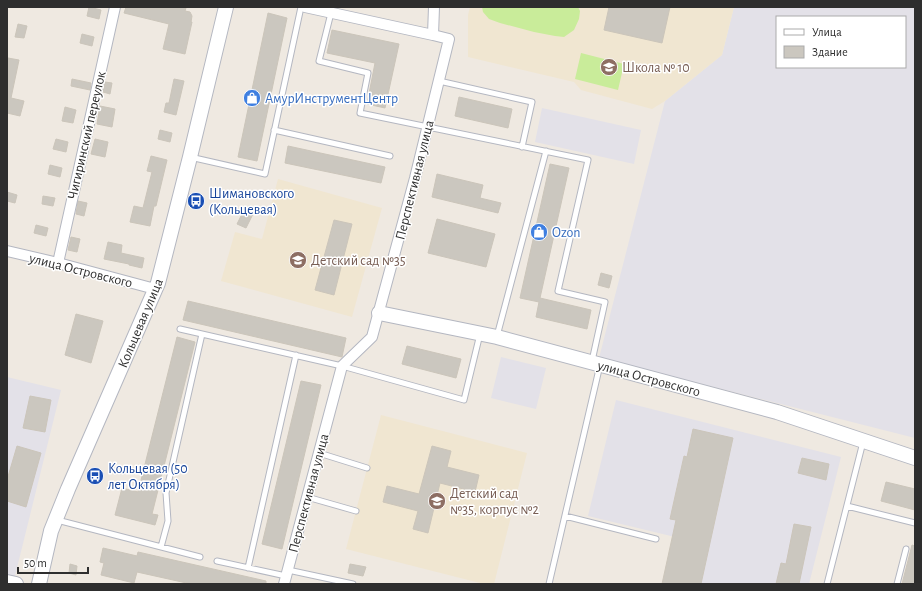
<svg xmlns="http://www.w3.org/2000/svg" width="922" height="591" font-family="'Alegreya Sans',sans-serif">
  <style>
    .industrial { fill: #e3e1e8; fill-rule: evenodd }
    .education { fill: #f0e6d1 }
    .pitch { fill: #c9ec9a }
    .building { fill: #cbc7bf; stroke: #cbc5ba }
    .lines { fill: none; stroke-linecap: round; stroke-linejoin: round }
    .lane-casing { stroke: #b4b7c1; stroke-width: 7 }
    .street-casing { stroke: #b4b7c1; stroke-width: 12 }
    .secondary-casing { stroke: #b4b7c1; stroke-width: 16 }
    .lane { stroke: #fff; stroke-width: 5 }
    .street { stroke: #fff; stroke-width: 10 }
    .secondary { stroke: #fff; stroke-width: 14 }
    .labels { text-anchor: middle; stroke-width: 3; stroke-linejoin: round; paint-order: stroke }
    .education-label { font-size: 14px; fill: #785e54; stroke: #fff; text-anchor: start }
    .shop-label { font-size: 14px; fill: #366cbe; stroke: #fff; text-anchor: start }
    .street-label { font-size: 14px; fill: #2e2e2e; stroke: #fff }
    .transit-label { font-size: 14px; fill: #164399; stroke: #fff; text-anchor: start }
  </style>
  <rect width="100%" height="100%" fill="#efe9e1"/>
  <path class="industrial" d="M 734,7 L 915,7 L 915,438 L 599,358 L 665,101 L 722,55 ZM 777,17 L 905,17 L 905,67 L 777,67 Z
    M 542,108 L 641,130 L 634,164 L 535,142 Z
    M 501,357 L 546,368 L 536,409 L 491,398 Z
    M 7,377 L 61,390 L 13,584 L 7,584 Z
    M 616,400 L 841,457 L 809,584 L 663,584 L 675,537 L 588,516 Z"/>
  <path class="education" d="M 470,7 L 734,7 L 722,55 L 665,101 L 652,109 L 581,90 L 574,82 L 468,57 L 468,15 Z
    M 278,179 L 382,208 L 352,317 L 221,281 L 235,232 L 262,239 Z
    M 381,415 L 527,453 L 494,584 L 484,584 L 346,549 Z"/>
  <path class="pitch" d="M 482,7 L 578,7 L 580,11 L 579,19 L 574,30 L 564,37 L 555,36 L 534,32 L 500,23 L 489,19 L 483,12 Z
    M 581,53 L 624,64 L 618,90 L 575,79 Z"/>
  <path class="building" d="M 89,7 L 101,10 L 99,19 L 87,16 Z
    M 126,7 L 180,7 L 186,8 L 185,11 L 190,12 L 192,16 L 191,22 L 192,22 L 185,54 L 163,49 L 169,24 L 124,13 Z
    M 609,7 L 670,7 L 662,43 L 604,30 Z
    M 268,13 L 287,18 L 257,161 L 238,157 Z
    M 18,24 L 27,26 L 24,38 L 15,37 Z
    M 332,30 L 399,44 L 385,108 L 367,104 L 375,63 L 327,53 Z
    M 82,34 L 94,37 L 92,46 L 80,43 Z
    M 8,58 L 19,60 L 11,98 L 24,101 L 20,116 L 7,113 L 7,63 Z
    M 72,79 L 91,83 L 90,90 L 71,86 Z
    M 174,79 L 184,81 L 176,115 L 164,112 L 166,103 L 169,103 Z
    M 105,82 L 112,83 L 110,94 L 103,92 Z
    M 459,97 L 512,109 L 508,128 L 455,116 Z
    M 100,106 L 115,109 L 112,127 L 97,124 Z
    M 65,107 L 76,110 L 73,123 L 62,121 Z
    M 160,130 L 172,133 L 170,142 L 158,139 Z
    M 56,139 L 68,142 L 66,152 L 53,149 Z
    M 95,139 L 108,142 L 105,157 L 91,154 Z
    M 288,146 L 385,167 L 381,183 L 285,163 Z
    M 151,156 L 167,160 L 156,206 L 154,206 L 150,226 L 130,222 L 134,206 L 143,208 L 152,172 L 147,171 Z
    M 550,164 L 569,168 L 540,298 L 591,310 L 587,329 L 536,317 L 539,302 L 520,298 Z
    M 50,165 L 62,168 L 60,177 L 48,174 Z
    M 437,174 L 483,185 L 480,198 L 501,203 L 498,213 L 432,197 Z
    M 7,192 L 17,195 L 15,203 L 7,201 Z
    M 43,196 L 55,198 L 53,206 L 42,204 Z
    M 78,201 L 87,203 L 84,216 L 76,214 Z
    M 245,208 L 254,212 L 246,228 L 237,224 Z
    M 437,219 L 495,234 L 486,267 L 428,253 Z
    M 334,220 L 352,224 L 334,295 L 315,290 Z
    M 36,225 L 48,228 L 46,236 L 34,233 Z
    M 71,237 L 80,239 L 77,252 L 68,250 Z
    M 108,242 L 122,245 L 121,253 L 144,258 L 142,268 L 129,265 L 129,264 L 104,259 Z
    M 601,273 L 612,276 L 609,288 L 598,285 Z
    M 188,301 L 346,338 L 342,357 L 183,320 Z
    M 76,314 L 103,321 L 91,363 L 65,355 Z
    M 177,337 L 195,342 L 152,514 L 158,515 L 155,525 L 115,515 L 122,488 L 138,492 Z
    M 407,346 L 461,359 L 456,378 L 402,364 Z
    M 301,381 L 321,385 L 282,549 L 262,544 Z
    M 30,396 L 51,400 L 45,432 L 23,428 Z
    M 693,429 L 733,438 L 701,584 L 662,584 L 676,520 L 670,519 L 684,456 L 687,457 Z
    M 17,446 L 41,453 L 26,507 L 7,501 L 7,480 Z
    M 432,446 L 451,451 L 447,467 L 479,475 L 475,492 L 440,483 L 428,533 L 413,529 L 418,511 L 383,502 L 387,486 L 419,494 Z
    M 802,458 L 829,464 L 826,480 L 798,473 Z
    M 886,482 L 915,489 L 915,510 L 881,501 Z
    M 794,524 L 811,527 L 799,584 L 776,584 L 781,563 L 786,564 Z
    M 912,545 L 915,546 L 915,584 L 902,584 Z
    M 103,548 L 137,556 L 138,552 L 266,581 L 266,584 L 191,584 L 137,572 L 134,583 L 101,575 L 104,563 L 100,562 Z
    M 70,564 L 77,566 L 76,575 L 69,573 Z
    M 350,564 L 366,567 L 363,576 L 348,573 Z"/>
  <g class="lines">
    <defs>
      <path id="lane" d="M 331,13 L 319,61 L 368,73 L 360,113 L 588,160 L 558,291 L 605,302 L 592,361
        M 439,81 L 532,102 L 522,147
        M 274,130 L 390,156
        M 190,157 L 265,174 L 301,7
        M 180,329 L 202,334
        M 497,336 L 546,151
        M 319,453 L 367,468
        M 307,497 L 356,511
        M 847,506 L 915,523
        M 565,516 L 656,539
        M 57,520 L 200,557
        M 161,547 L 168,521 L 166,493 L 202,334 L 342,366 L 464,400 L 480,334
        M 217,561 L 286,576
        M 248,568 L 296,355
        M 288,570 L 353,584
        M 549,584 L 600,365
        M 827,584 L 863,442
        M 897,584 L 906,549"/>
      <path id="street" d="M 305,7 L 433,35
        M 7,251 L 58,263 L 155,289
        M 58,263 L 115,7
        M 284,584 L 342,366 L 372,337 L 415,178 L 449,39 L 433,35 L 434,7"/>
      <path id="secondary" d="M 379,313 L 497,337 L 777,412 L 915,458
        M 7,582 L 16,584
        M 39,584 L 51,531 L 68,489 L 158,283 L 190,157 L 226,7"/>
    </defs>
    <use href="#lane" class="lane-casing"/>
    <use href="#street" class="street-casing"/>
    <use href="#secondary" class="secondary-casing"/>
    <use href="#lane" class="lane"/>
    <use href="#street" class="street"/>
    <use href="#secondary" class="secondary"/>
  </g>
  <defs>
    <symbol id="school-disc" viewBox="-11 -11 22 22"><circle r="9.5" fill="#8d6e63" stroke="#fff"/><path d="M0-5L7-2L0 1L-7-2ZM-4 1L0 2.5L4 1V4Q0 6-4 4Z" fill="#fff"/></symbol>
    <symbol id="shop-disc" viewBox="-11 -11 22 22"><circle r="9.5" fill="#3f7fe0" stroke="#fff"/><path d="M-5-2.5h2.3a2.7 3.5 0 0 1 5.4 0H5L5.5 6h-11ZM-1.5-2.5h3a1.5 2.3 0 0 0-3 0Z" fill="#fff"/></symbol>
    <symbol id="bus-disc" viewBox="-11 -11 22 22"><circle r="9.5" fill="#1a4fb4" stroke="#fff"/><path d="M-5-6H5V4H4V6H2V4H-2V6H-4V4H-5ZM-3.5-4V0h7V-4ZM-3.5 1.2v1.5H-2V1.2ZM2 1.2v1.5H3.5V1.2Z" fill="#fff"/></symbol>
  </defs>
  <g fill-rule="evenodd">
    <use href="#school-disc" x="599" y="57" width="20" height="20"/>
    <use href="#shop-disc" x="242" y="88" width="20" height="20"/>
    <use href="#bus-disc" x="186" y="191" width="20" height="20"/>
    <use href="#shop-disc" x="529" y="222" width="20" height="20"/>
    <use href="#school-disc" x="288" y="250" width="20" height="20"/>
    <use href="#bus-disc" x="85" y="466" width="20" height="20"/>
    <use href="#school-disc" x="427" y="491" width="20" height="20"/>
  </g>
  <g class="labels">
    <g class="education-label">
      <text x="622" y="72">Школа № 10</text>
      <text x="311" y="265">Детский сад №35</text>
      <text x="450" y="498">Детский сад<tspan x="450" dy="16">№35, корпус №2</tspan></text>
    </g>
    <g class="shop-label">
      <text x="265" y="103">АмурИнструментЦентр</text>
      <text x="552" y="237">Ozon</text>
    </g>
    <g class="street-label">
      <text transform="translate(86 135) rotate(-77)" y="5">Чигиринский переулок</text>
      <text transform="translate(414 180) rotate(-76)" y="5">Перспективная улица</text>
      <text transform="translate(81 270) rotate(14)" y="5">улица Островского</text>
      <text transform="translate(140 323) rotate(-67)" y="5">Кольцевая улица</text>
      <text transform="translate(649 378) rotate(15)" y="5">улица Островского</text>
      <text transform="translate(308 493) rotate(-75)" y="5">Перспективная улица</text>
    </g>
    <g class="transit-label">
      <text x="209" y="198">Шимановского<tspan x="209" dy="16">(Кольцевая)</tspan></text>
      <text x="108" y="473">Кольцевая (50<tspan x="108" dy="16">лет Октября)</tspan></text>
    </g>
  </g>
  <rect width="922" height="591" fill="none" stroke="#2e2e2e" stroke-width="16"/>
  <rect x="776" y="16" width="130" height="52" fill="#ffffff" stroke="#ababab"/>
  <rect x="784" y="29" width="20" height="6" fill="#ffffff" stroke="#ababab"/>
  <text x="812" y="36" font-size="12" fill="#2e2e2e">Улица</text>
  <rect x="784" y="46" width="20" height="12" fill="#cbc7bf" stroke="#ababab"/>
  <text x="812" y="56" font-size="12" fill="#2e2e2e">Здание</text>
  <path d="M18 567v6h70v-6" fill="none" stroke="#2e2e2e" stroke-width="2"/>
  <text x="24" y="567" font-size="12" fill="#2e2e2e" stroke="#ffffff" stroke-width="3" paint-order="stroke">50 m</text>
</svg>
